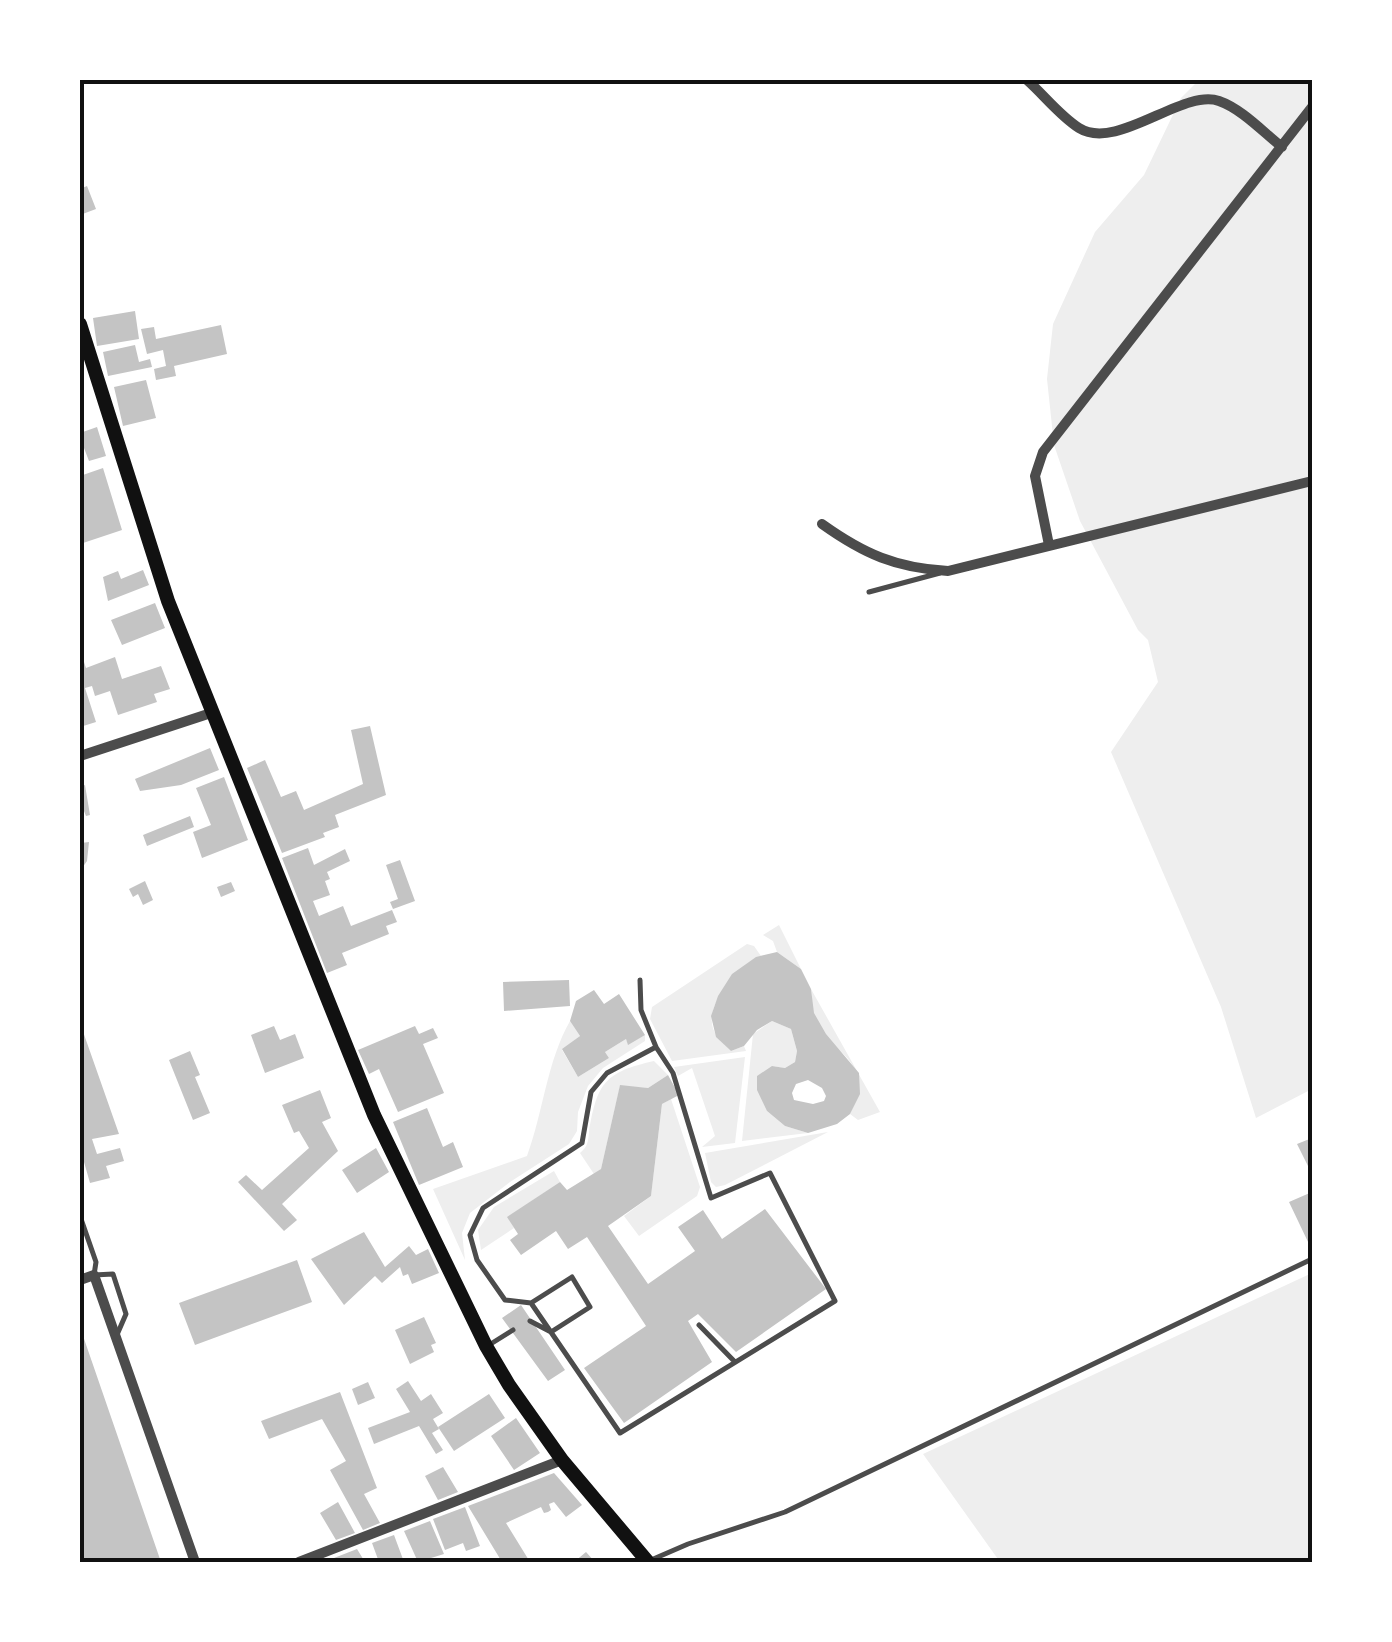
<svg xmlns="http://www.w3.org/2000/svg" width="1392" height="1642" font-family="Cabin,sans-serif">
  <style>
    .green { fill: #eee }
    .building { fill: #c4c4c4; fill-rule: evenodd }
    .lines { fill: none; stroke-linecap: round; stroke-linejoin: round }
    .service { stroke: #4c4c4c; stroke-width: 5 }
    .minor { stroke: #4c4c4c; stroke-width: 10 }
    .secondary { stroke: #111; stroke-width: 14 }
    .neatline { fill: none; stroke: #111; stroke-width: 4 }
  </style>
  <rect width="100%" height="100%" fill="#fff"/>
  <path class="green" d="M 1199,80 L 1312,80 L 1312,1089 L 1256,1118 L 1221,1007 L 1111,752 L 1158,682 L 1148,640 L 1138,630 L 1080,521 L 1054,445 L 1047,379 L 1053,324 L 1095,232 L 1144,175 L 1181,98 Z
    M 779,925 L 801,969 L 777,952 L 773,941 L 763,935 Z
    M 747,944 L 754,946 L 761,956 C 741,963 714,994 712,1017 C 710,1032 721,1042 731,1051 L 744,1046 L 746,1051 L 672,1061 L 650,1019 L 652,1007 Z
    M 811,989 L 880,1112 L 858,1120 L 850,1114 C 877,1057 830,1058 814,1014 C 811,1007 812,997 811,989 Z
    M 570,1021 L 580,1036 L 562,1050 L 578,1077 L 609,1058 L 605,1052 L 626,1039 L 628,1044 L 645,1035 L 645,1041 L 603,1068 L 588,1086 L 578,1112 L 577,1131 L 569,1144 L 510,1182 L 470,1213 L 462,1233 L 465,1260 L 433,1189 L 527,1156 C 543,1113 547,1061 570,1021 Z
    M 772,1021 L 791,1029 L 797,1051 L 795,1062 L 785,1068 L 772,1066 L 767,1111 L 785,1126 L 808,1133 L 742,1141 L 753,1034 Z
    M 745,1057 L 735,1143 L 702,1147 L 715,1136 L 692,1068 L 678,1076 L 674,1067 Z
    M 654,1061 L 668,1075 L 648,1088 L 620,1086 L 601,1169 L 594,1174 L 580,1153 C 588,1146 588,1142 589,1132 C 597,1083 605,1072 654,1061 Z
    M 671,1099 L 700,1187 L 697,1196 L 639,1236 L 624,1216 L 651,1196 L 662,1104 Z
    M 828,1132 L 725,1185 L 716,1187 L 711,1182 L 705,1153 Z
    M 554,1171 L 560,1182 L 508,1217 L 514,1228 L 481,1250 L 478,1230 L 494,1207 Z
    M 1312,1273 L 1312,1562 L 1000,1562 L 923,1454 Z"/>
  <path class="building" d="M 87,186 L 96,209 L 80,215 L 80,189 Z
    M 135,311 L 139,339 L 97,346 L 93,318 Z
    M 221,325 L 227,354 L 174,366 L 176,376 L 156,380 L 154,369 L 166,366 L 163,350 L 147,354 L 141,329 L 154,327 L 156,339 Z
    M 135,345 L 139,362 L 150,359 L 152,367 L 108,376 L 103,352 Z
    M 146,380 L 156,418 L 123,426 L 114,387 Z
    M 97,427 L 106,456 L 89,461 L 84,448 L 80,449 L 80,433 Z
    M 103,468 L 122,530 L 80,544 L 80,476 Z
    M 143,570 L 149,585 L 108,601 L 103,577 L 118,571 L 121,579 Z
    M 155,603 L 165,628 L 122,645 L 111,620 Z
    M 115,657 L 122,679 L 161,666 L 170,689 L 154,694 L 157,702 L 118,715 L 110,691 L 95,696 L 92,686 L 85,688 L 96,722 L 80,727 L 80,664 L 84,662 L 86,668 Z
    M 370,726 L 386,795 L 335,815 L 339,827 L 323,833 L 325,837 L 282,853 L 247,768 L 265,760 L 281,797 L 296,791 L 304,810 L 363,784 L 351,730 Z
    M 210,748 L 219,770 L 181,785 L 140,791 L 135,779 Z
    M 224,777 L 248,840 L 202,858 L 193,832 L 211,825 L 196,788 Z
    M 85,785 L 90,815 L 86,816 L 82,806 L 80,807 L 80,787 Z
    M 190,816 L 194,827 L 147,846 L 143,835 Z
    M 89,842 L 87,861 L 80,871 L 81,843 Z
    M 308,848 L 314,865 L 345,849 L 350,861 L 327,872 L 330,879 L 325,881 L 330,895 L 313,901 L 319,916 L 343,906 L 351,926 L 392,910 L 397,922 L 386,926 L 389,934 L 342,953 L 347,965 L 327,973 L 282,858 Z
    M 400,860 L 415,901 L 393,909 L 390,902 L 398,899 L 386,865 Z
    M 145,881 L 153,900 L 143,905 L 138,894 L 133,897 L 129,889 Z
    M 231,882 L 235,891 L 221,897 L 217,887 Z
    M 777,952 L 801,969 L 811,989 L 814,1013 L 826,1034 L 859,1073 L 860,1094 L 850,1114 L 837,1124 L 808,1133 L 785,1126 L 767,1111 L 757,1090 L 757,1076 L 772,1066 L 785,1068 L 795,1062 L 797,1051 L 791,1029 L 772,1021 L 757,1030 L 744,1046 L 731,1051 L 716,1037 L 711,1016 L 718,996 L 732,974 L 756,957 ZM 808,1080 L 822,1088 L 826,1096 L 824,1101 L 813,1104 L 794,1100 L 792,1093 L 796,1084 Z
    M 569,980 L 570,1006 L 504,1011 L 503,982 Z
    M 594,990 L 604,1004 L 619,994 L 645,1035 L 628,1045 L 626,1039 L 605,1052 L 609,1058 L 578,1077 L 562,1049 L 580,1036 L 570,1021 L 576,1001 Z
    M 80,1023 L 119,1134 L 92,1139 L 97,1154 L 120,1148 L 124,1161 L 106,1166 L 110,1178 L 90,1183 L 80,1148 Z
    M 274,1026 L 280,1040 L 295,1034 L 304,1058 L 265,1073 L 251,1035 Z
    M 415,1026 L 419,1034 L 433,1028 L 438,1038 L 423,1044 L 444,1093 L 398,1112 L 379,1069 L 369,1074 L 358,1050 Z
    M 190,1051 L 200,1075 L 195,1077 L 210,1113 L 193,1120 L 169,1060 Z
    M 668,1075 L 679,1095 L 662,1104 L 651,1196 L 608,1226 L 648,1284 L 695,1251 L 678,1227 L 703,1210 L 722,1239 L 765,1209 L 826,1289 L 736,1352 L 698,1314 L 688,1321 L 712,1362 L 624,1423 L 584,1368 L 646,1326 L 587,1237 L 568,1249 L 556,1231 L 521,1255 L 510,1240 L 518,1234 L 507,1217 L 560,1182 L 567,1190 L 601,1169 L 620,1085 L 648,1088 Z
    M 320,1090 L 331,1118 L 322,1122 L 338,1151 L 282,1204 L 297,1220 L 284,1231 L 238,1182 L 246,1175 L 262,1190 L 309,1148 L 299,1131 L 294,1133 L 282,1105 Z
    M 427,1108 L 443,1147 L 453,1142 L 463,1167 L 419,1185 L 393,1122 Z
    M 1312,1138 L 1312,1174 L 1297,1144 Z
    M 376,1148 L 389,1172 L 357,1193 L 342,1170 Z
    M 1312,1192 L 1312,1242 L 1309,1244 L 1289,1202 Z
    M 364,1232 L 385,1267 L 409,1246 L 416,1255 L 428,1249 L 439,1273 L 412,1284 L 408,1274 L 403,1276 L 400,1267 L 382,1283 L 375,1276 L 344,1305 L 311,1259 Z
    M 297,1260 L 312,1302 L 195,1345 L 179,1303 Z
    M 521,1305 L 565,1370 L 548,1381 L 502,1318 Z
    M 424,1317 L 436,1343 L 431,1345 L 434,1352 L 410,1364 L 395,1330 Z
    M 80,1330 L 81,1330 L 161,1562 L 80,1562 Z
    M 408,1381 L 421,1401 L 431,1394 L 443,1413 L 433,1419 L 439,1429 L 432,1433 L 443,1450 L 436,1454 L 419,1426 L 374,1444 L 368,1428 L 410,1412 L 396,1389 Z
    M 368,1382 L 375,1398 L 358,1405 L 352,1389 Z
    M 340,1392 L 377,1488 L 364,1494 L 380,1523 L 363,1530 L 330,1470 L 346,1461 L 322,1419 L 269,1439 L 261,1421 Z
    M 489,1394 L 505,1418 L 454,1451 L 438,1427 Z
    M 516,1418 L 540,1453 L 514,1470 L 491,1436 Z
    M 443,1467 L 458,1492 L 438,1500 L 425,1476 Z
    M 554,1473 L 582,1505 L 566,1517 L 554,1502 L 549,1504 L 551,1510 L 548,1512 L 544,1513 L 541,1507 L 506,1523 L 530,1562 L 502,1562 L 468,1506 Z
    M 338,1502 L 355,1533 L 336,1540 L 320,1513 Z
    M 465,1507 L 480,1546 L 466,1551 L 463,1543 L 445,1550 L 433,1519 Z
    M 430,1521 L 444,1554 L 418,1562 L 404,1531 Z
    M 394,1535 L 404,1562 L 379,1562 L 372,1543 Z
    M 357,1549 L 365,1562 L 335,1562 L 334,1558 Z
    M 586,1552 L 595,1562 L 574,1562 Z"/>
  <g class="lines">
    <path class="service" d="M 869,592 L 940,573
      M 640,980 L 641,1010 L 656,1047
      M 80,1216 L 96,1262 L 94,1275 L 113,1274 L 126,1314 L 116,1337
      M 530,1321 L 551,1332 L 590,1307 L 572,1277 L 531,1303 L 620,1433 L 835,1301 L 770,1173 L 711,1198 L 673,1073 L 656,1047 L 607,1073 L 591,1092 L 582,1143 L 483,1208 L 470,1235 L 477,1260 L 505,1300 L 531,1303
      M 699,1325 L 735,1362
      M 489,1345 L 513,1330
      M 651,1560 L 688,1544 L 785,1512 L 1312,1259"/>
    <path class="minor" d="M 1027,80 C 1044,95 1060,116 1079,128 C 1117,152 1183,88 1219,101 C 1242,109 1263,132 1282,147
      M 822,524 C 864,554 896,568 948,571 L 1312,481
      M 1049,545 L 1035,476 L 1043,452 L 1312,107
      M 80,756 L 211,713
      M 80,1280 L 94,1275 L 195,1562
      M 299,1562 L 562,1460"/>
    <path class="secondary" d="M 80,324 L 168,601 L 374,1115 L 486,1346 L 509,1385 L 562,1460 L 648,1562"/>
  </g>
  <rect width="1392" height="1642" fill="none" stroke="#ffffff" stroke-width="165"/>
  <rect x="82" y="82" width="1228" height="1478" class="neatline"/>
</svg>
